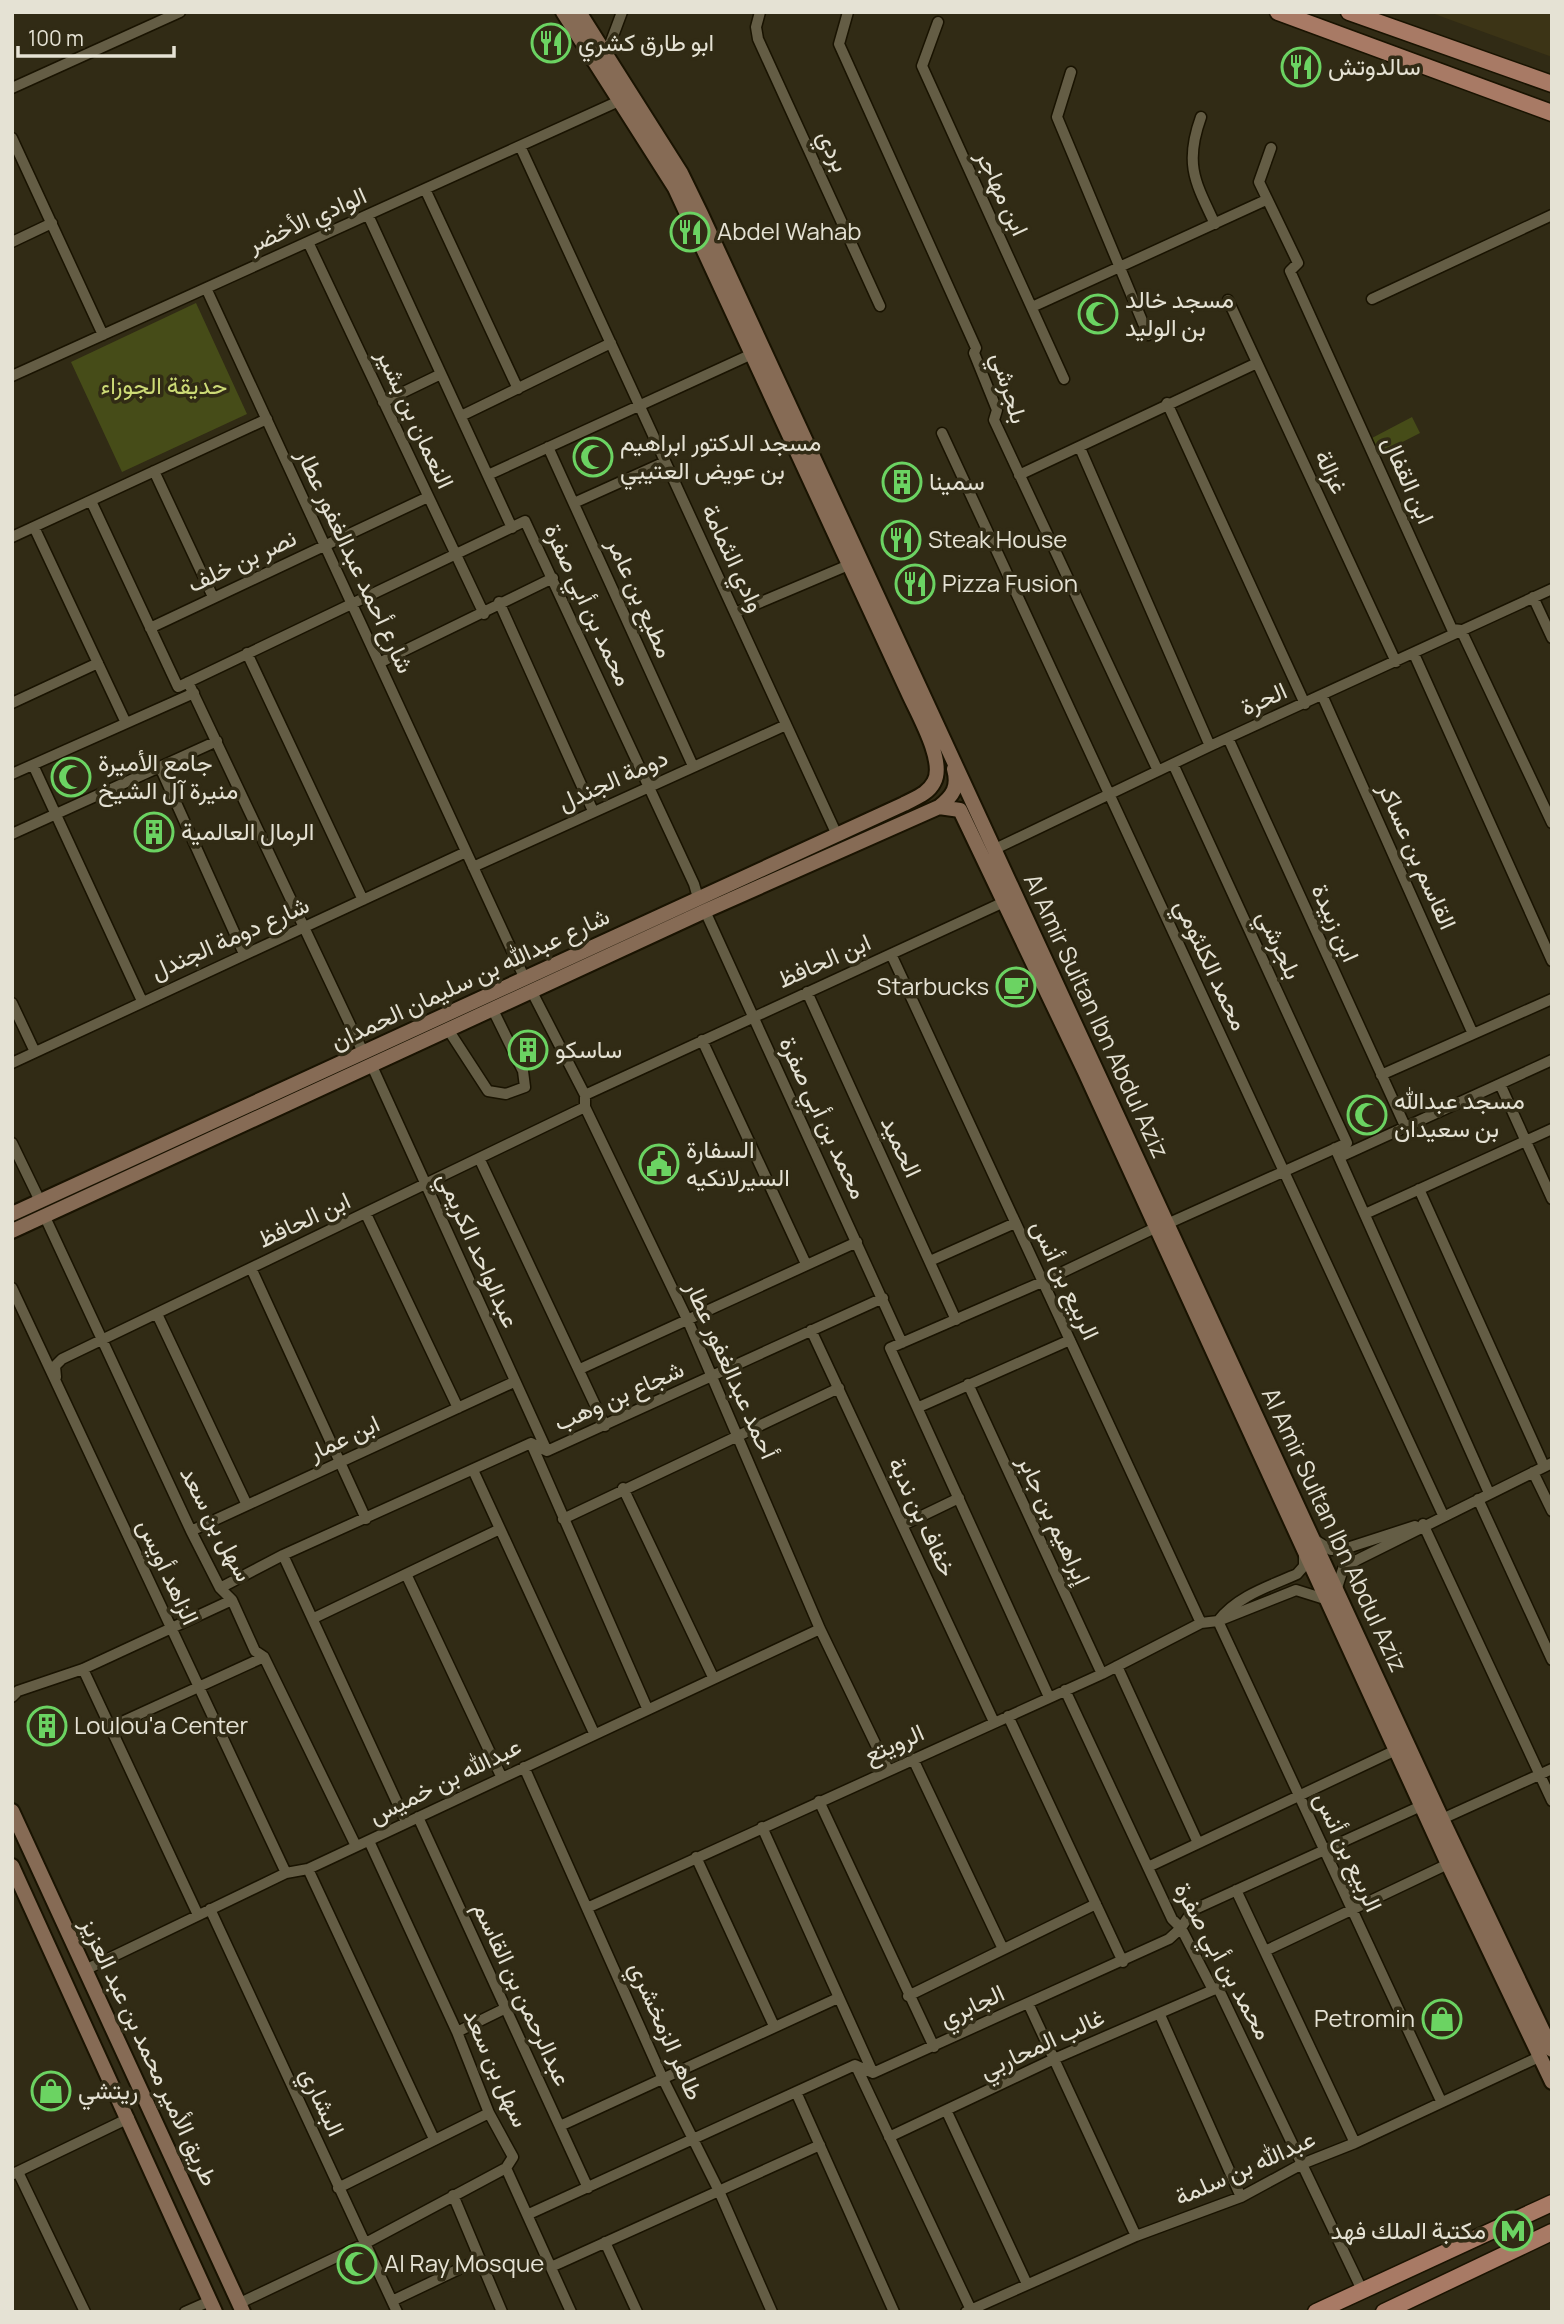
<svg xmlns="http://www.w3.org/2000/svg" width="1564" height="2324" font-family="Manrope,Vazirmatn,sans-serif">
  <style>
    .built { fill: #3c3416 }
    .green { fill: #464c18 }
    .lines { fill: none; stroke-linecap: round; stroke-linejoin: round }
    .street-casing { stroke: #191301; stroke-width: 13 }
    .secondary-casing { stroke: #191301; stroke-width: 18 }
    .primary-casing { stroke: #191301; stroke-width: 19 }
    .street { stroke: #645d45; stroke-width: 10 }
    .secondary { stroke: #866b55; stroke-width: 14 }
    .primary { stroke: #a87a65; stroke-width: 16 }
    .labels { text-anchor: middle; stroke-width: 7; stroke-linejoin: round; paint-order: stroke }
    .poi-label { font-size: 24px; fill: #e5e2d4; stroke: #312b15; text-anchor: start }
    .street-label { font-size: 24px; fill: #e5e2d4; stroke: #312b15 }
    .park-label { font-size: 24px; fill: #cddb76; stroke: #312b15 }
  </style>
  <rect width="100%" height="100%" fill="#312b15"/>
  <path class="built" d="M 1429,12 L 1552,12 L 1552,57 Z"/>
  <path class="green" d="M 196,303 L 247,414 L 122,472 L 71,362 Z
    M 1412,417 L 1420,433 L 1379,454 L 1372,438 Z"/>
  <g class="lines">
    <defs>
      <path id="street" d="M 760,12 L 756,27 L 758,39 L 880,306
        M 848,12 L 839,44 L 976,348 L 974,353 L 997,410 L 994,420 L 1158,771
        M 938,22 L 922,66 L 1064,379
        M 606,55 L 622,12
        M 1071,72 L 1057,117 L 1148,335
        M 12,88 L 180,12
        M 1201,117 C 1184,164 1195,182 1215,224
        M 12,138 L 103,335
        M 520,146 L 837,835
        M 1271,148 L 1259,182 L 1298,263 L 1290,271 L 1452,629 L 1461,630 L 1552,823
        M 425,189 L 518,389
        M 368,215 L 512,528
        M 12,242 L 52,223
        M 308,242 L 484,614
        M 206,288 L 524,977
        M 1372,299 L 1552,215
        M 1228,300 L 1396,662
        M 1032,307 L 1266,200
        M 12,376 L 619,101
        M 383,402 L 441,374
        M 1167,403 L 1305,704
        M 461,416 L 611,343
        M 942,433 L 1443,1515
        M 548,447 L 693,766
        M 1080,448 L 1210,746
        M 154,471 L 213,597
        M 488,475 L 752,354
        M 1019,475 L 1257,363
        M 91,501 L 178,687 L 525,521 L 694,884 L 698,898
        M 574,503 L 665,462
        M 34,527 L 126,723
        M 12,537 L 267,419
        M 1533,597 L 1552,638
        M 499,602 L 593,811
        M 735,613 L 851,564
        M 150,628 L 428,497
        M 247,653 L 363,900
        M 1414,654 L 1552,961
        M 379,663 L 553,578
        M 188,682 L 363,1052
        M 1322,695 L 1473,1034
        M 12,703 L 98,663
        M 1228,738 L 1405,1126
        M 33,765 L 142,1001
        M 160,767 L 244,954
        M 12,774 L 194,693
        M 12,834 L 217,741
        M 995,849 L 1210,746 L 1552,589
        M 473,867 L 786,725
        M 705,911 L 902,1343
        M 891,954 L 1201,1623
        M 531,990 L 585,1095 L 585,1107 L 688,1321 L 820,1629 L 888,1770
        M 807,992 L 956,1320
        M 12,1003 L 35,1052
        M 449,1031 L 488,1091 L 506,1094 L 525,1087 L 523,1071 L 493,1010
        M 702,1040 L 806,1264
        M 12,1063 L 466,852
        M 372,1066 L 547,1451
        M 1381,1075 L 1552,999
        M 1500,1084 L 1552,1199
        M 585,1095 L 1004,902
        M 12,1143 L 40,1201
        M 1335,1148 L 1489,1493
        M 1340,1157 L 1552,1060
        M 480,1160 L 605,1426
        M 1419,1189 L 1544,1466
        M 366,1214 L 458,1408
        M 1365,1214 L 1552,1129
        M 45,1217 L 191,1531 L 220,1588 L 232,1600 L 255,1651 L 264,1657 L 356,1846
        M 1167,1224 L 1347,1143 L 1173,764
        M 930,1261 L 1015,1223
        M 251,1268 L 366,1519
        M 12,1288 L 286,1873
        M 157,1314 L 247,1505
        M 811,1330 L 994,1722
        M 580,1369 L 857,1242
        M 56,1377 L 55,1366 L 62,1359 L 585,1107
        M 968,1384 L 1102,1674
        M 919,1407 L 1070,1340
        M 531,1443 L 647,1708
        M 473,1470 L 594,1733
        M 1533,1472 L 1552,1511
        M 623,1488 L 713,1677
        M 1478,1499 L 1552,1660
        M 563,1519 L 839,1388
        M 1423,1524 L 1552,1801
        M 903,1525 L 959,1498
        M 191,1531 L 514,1382
        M 1315,1540 L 1331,1550 L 1341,1550 L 1415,1526
        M 283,1555 L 406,1822
        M 406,1574 L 501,1776
        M 220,1588 L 283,1555 L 531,1443 L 547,1451 L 883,1298
        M 1337,1588 L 1343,1569 L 1357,1560 L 1552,1463
        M 314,1618 L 500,1529
        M 1218,1621 L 1441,2101
        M 1218,1621 C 1237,1596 1270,1586 1297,1574 L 1304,1566 L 1304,1556
        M 1117,1666 L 1198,1843
        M 83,1669 L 198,1915
        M 1065,1690 L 1172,1919 L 1181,1928 L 1213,1990 L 1218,1988 L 1362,2290
        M 12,1697 L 18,1691 L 83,1669 L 232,1600
        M 1049,1697 L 890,1348 L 1042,1282 L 1155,1228
        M 1008,1716 L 1123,1962
        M 111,1727 L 264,1657
        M 913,1759 L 1003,1949
        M 524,1767 L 663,2079 L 719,2191 L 772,2312
        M 819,1801 L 934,2047
        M 418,1817 L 588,2188
        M 1442,1819 L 1552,1769
        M 762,1827 L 873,2073
        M 369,1841 L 457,2032 L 489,2113 L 513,2157 L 506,2168
        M 696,1857 L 774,2026
        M 1148,1867 L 1396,1750
        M 308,1869 L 434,2139
        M 1236,1890 L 1355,2143
        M 587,1908 L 1102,1674 L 1201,1623 L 1218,1621 L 1296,1590 L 1328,1600
        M 210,1909 L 397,2312
        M 1265,1951 L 1448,1864
        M 87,1969 L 286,1873 L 308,1869 L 820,1629
        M 908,1996 L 1096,1904
        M 1028,2003 L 1136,2236
        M 1160,2015 L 1241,2197
        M 457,2032 L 504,2009
        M 856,2066 L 972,2312
        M 796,2092 L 894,2312
        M 947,2112 L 1027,2284
        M 560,2126 L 838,1998
        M 889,2137 L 1054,2059 L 1213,1990
        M 506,2168 L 571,2312
        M 18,2172 L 85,2312
        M 13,2174 L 129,2118
        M 338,2188 L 489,2113
        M 453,2195 L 502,2312
        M 529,2214 L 855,2065 L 873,2073 L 1169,1939 L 1181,1928 L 1193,1910 L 1421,1806
        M 605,2242 L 637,2312
        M 551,2267 L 820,2145
        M 392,2301 L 478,2260
        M 240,2303 L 364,2244 L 506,2168
        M 185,2312 L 210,2301
        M 966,2312 L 1136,2236 L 1241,2197 L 1302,2164 L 1355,2143 L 1539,2057"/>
      <path id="secondary" d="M 579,12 L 681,173 L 701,214 L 1442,1819 L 1552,2050
        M 939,807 L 960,810 L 1085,1072 L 1448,1864 L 1552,2082
        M 12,1214 L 904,804 C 915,798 928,794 934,782 C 946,761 916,711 907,690 L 675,188 L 563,12
        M 12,1231 L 705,911 L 939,807 C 953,796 959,787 954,769
        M 12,1811 L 243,2312
        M 12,1866 L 215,2312"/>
      <path id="primary" d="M 1278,12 L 1552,113
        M 1349,12 L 1552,84
        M 1316,2312 L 1552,2203
        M 1384,2312 L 1552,2232"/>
    </defs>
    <use href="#street" class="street-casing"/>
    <use href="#secondary" class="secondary-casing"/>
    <use href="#primary" class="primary-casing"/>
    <use href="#street" class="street"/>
    <use href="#secondary" class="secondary"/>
    <use href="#primary" class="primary"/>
  </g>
  <defs>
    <symbol id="restaurant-ring" viewBox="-11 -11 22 22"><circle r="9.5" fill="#312b15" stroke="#6bd362" stroke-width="1.5"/><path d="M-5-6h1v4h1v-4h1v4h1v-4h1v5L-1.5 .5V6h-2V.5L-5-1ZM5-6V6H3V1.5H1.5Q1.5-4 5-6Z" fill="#6bd362"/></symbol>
    <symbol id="mosque-ring" viewBox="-11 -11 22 22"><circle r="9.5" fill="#312b15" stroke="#6bd362" stroke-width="1.5"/><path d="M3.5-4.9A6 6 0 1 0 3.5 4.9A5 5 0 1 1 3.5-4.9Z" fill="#6bd362"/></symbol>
    <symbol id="building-ring" viewBox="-11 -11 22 22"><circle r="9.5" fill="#312b15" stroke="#6bd362" stroke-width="1.5"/><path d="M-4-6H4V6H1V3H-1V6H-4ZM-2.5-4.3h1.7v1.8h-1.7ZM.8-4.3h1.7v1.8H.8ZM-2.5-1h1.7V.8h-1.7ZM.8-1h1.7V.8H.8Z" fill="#6bd362"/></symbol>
    <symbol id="cafe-ring" viewBox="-11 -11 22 22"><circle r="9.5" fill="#312b15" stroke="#6bd362" stroke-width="1.5"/><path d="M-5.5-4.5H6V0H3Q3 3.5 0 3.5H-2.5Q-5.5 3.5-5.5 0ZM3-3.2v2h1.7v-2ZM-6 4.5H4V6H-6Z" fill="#6bd362"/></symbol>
    <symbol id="civic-ring" viewBox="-11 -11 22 22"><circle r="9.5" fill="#312b15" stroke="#6bd362" stroke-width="1.5"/><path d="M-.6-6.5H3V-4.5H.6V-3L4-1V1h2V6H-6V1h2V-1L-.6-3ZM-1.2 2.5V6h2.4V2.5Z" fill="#6bd362"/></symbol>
    <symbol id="shop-ring" viewBox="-11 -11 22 22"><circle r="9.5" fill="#312b15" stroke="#6bd362" stroke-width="1.5"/><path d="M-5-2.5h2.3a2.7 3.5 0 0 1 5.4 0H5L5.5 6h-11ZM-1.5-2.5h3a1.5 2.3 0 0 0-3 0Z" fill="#6bd362"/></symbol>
    <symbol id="metro-ring" viewBox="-11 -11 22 22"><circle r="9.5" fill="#312b15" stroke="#6bd362" stroke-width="1.5"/><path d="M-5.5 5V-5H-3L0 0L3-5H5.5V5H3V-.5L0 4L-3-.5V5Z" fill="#6bd362"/></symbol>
  </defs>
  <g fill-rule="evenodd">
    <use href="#restaurant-ring" x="529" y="21" width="44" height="44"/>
    <use href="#restaurant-ring" x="1279" y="45" width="44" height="44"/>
    <use href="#restaurant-ring" x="668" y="210" width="44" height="44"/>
    <use href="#mosque-ring" x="1076" y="292" width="44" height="44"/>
    <use href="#mosque-ring" x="571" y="435" width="44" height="44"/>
    <use href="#building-ring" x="880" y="460" width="44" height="44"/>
    <use href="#restaurant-ring" x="879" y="518" width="44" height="44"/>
    <use href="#restaurant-ring" x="893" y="562" width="44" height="44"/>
    <use href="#mosque-ring" x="49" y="755" width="44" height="44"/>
    <use href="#building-ring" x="132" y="810" width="44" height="44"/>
    <use href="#cafe-ring" x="994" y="965" width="44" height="44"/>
    <use href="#building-ring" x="506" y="1028" width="44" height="44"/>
    <use href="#mosque-ring" x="1345" y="1093" width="44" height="44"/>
    <use href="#civic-ring" x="637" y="1142" width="44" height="44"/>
    <use href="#building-ring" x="25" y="1704" width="44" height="44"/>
    <use href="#shop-ring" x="1420" y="1997" width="44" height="44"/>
    <use href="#shop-ring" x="29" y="2069" width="44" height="44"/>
    <use href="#metro-ring" x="1491" y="2209" width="44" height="44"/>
    <use href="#mosque-ring" x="335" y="2242" width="44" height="44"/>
  </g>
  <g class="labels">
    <g class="poi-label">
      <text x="578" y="51">ابو طارق كشري</text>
      <text x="1328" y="75">سالدوتش</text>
      <text x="717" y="240">Abdel Wahab</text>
      <text x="1125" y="308">مسجد خالد<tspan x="1125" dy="28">بن الوليد</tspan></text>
      <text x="620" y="451">مسجد الدكتور ابراهيم<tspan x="620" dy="28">بن عويض العتيبي</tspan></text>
      <text x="929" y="490">سمينا</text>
      <text x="928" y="548">Steak House</text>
      <text x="942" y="592">Pizza Fusion</text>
      <text x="98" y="771">جامع الأميرة<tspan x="98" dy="28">منيرة آل الشيخ</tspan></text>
      <text x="181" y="840">الرمال العالمية</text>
      <text x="989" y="995" text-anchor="end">Starbucks</text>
      <text x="555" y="1058">ساسكو</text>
      <text x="1394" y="1109">مسجد عبدالله<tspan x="1394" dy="28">بن سعيدان</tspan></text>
      <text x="686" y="1158">السفارة<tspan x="686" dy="28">السيرلانكيه</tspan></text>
      <text x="74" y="1734">Loulou'a Center</text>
      <text x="1415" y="2027" text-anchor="end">Petromin</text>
      <text x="78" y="2099">ريتشي</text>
      <text x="1486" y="2239" text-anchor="end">مكتبة الملك فهد</text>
      <text x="384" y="2272">Al Ray Mosque</text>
    </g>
    <g class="street-label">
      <text transform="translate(833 151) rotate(65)" y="8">بردي</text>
      <text transform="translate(1002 193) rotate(65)" y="8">ابن مهاجر</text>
      <text transform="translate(307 220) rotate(-24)" y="8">الوادي الأخضر</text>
      <text transform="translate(1009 388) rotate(73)" y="8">بلجرشي</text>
      <text transform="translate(415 419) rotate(65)" y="8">النعمان بن بشير</text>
      <text transform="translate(1331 472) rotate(65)" y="8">غزالة</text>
      <text transform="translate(1408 480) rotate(66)" y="8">ابن القفال</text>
      <text transform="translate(733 558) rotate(65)" y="8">وادي الثمامة</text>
      <text transform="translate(242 561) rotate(-25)" y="8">نصر بن خلف</text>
      <text transform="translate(355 561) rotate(65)" y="8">شارع أحمد عبدالغفور عطار</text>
      <text transform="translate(640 598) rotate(66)" y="8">مطيع بن عامر</text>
      <text transform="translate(588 605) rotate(65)" y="8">محمد بن أبي صفرة</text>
      <text transform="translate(1264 699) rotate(-24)" y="8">الحرة</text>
      <text transform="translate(613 780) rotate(-24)" y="8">دومة الجندل</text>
      <text transform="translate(1417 856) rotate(66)" y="8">القاسم بن عساكر</text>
      <text transform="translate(1335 923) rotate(66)" y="8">ابن زبيدة</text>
      <text transform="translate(230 938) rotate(-24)" y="8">شارع دومة الجندل</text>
      <text transform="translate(1279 945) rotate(65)" y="8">بلجرشي</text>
      <text transform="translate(824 961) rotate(-24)" y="8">ابن الحافظ</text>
      <text transform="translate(1211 965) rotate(65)" y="8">محمد الكلثومي</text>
      <text transform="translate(470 979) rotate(-25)" y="8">شارع عبدالله بن سليمان الحمدان</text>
      <text transform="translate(1096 1016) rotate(65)" y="8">Al Amir Sultan Ibn Abdul Aziz</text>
      <text transform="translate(823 1118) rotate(65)" y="8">محمد بن أبي صفرة</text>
      <text transform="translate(901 1147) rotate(65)" y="8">الحميد</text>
      <text transform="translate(304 1220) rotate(-25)" y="8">ابن الحافظ</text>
      <text transform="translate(478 1250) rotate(66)" y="8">عبدالواحد الكريمي</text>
      <text transform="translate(1065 1280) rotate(65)" y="8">الربيع بن أنس</text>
      <text transform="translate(731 1370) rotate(66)" y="8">أحمد عبدالغفور عطار</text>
      <text transform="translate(619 1396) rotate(-24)" y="8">شجاع بن وهب</text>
      <text transform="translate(344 1438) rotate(-25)" y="8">ابن عمار</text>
      <text transform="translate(922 1517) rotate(65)" y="8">خفاف بن ندبة</text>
      <text transform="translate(1054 1520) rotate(65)" y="8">إبراهيم بن جابر</text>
      <text transform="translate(216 1524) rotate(62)" y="8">سهل بن سعد</text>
      <text transform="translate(1334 1530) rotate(65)" y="8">Al Amir Sultan Ibn Abdul Aziz</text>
      <text transform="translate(168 1572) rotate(65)" y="8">الزاهد أويس</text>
      <text transform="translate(894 1744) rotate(-24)" y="8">الرويتع</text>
      <text transform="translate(445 1781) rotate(-26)" y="8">عبدالله بن خميس</text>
      <text transform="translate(1348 1852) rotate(65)" y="8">الربيع بن أنس</text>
      <text transform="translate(1223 1961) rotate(61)" y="8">محمد بن أبي صفرة</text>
      <text transform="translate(522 1994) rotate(65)" y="8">عبدالرحمن بن القاسم</text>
      <text transform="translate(972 2006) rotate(-25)" y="8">الجابري</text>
      <text transform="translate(666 2031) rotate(66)" y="8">طاهر الزمخشري</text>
      <text transform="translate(1042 2044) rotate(-25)" y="8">غالب المحاربي</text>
      <text transform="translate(149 2052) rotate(65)" y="8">طريق الأمير محمد بن عبد العزيز</text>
      <text transform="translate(496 2068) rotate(66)" y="8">سهل بن سعد</text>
      <text transform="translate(322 2102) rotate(65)" y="8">البشاري</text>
      <text transform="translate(1245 2168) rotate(-24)" y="8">عبدالله بن سلمة</text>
    </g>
    <g class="park-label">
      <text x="164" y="394">حديقة الجوزاء</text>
    </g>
  </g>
  <rect width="1564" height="2324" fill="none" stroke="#e5e2d4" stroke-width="28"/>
  <path d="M18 46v10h156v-10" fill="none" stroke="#e5e2d4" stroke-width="3.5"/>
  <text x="28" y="46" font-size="21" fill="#e5e2d4" stroke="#312b15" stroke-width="5" paint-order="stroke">100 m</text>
</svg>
